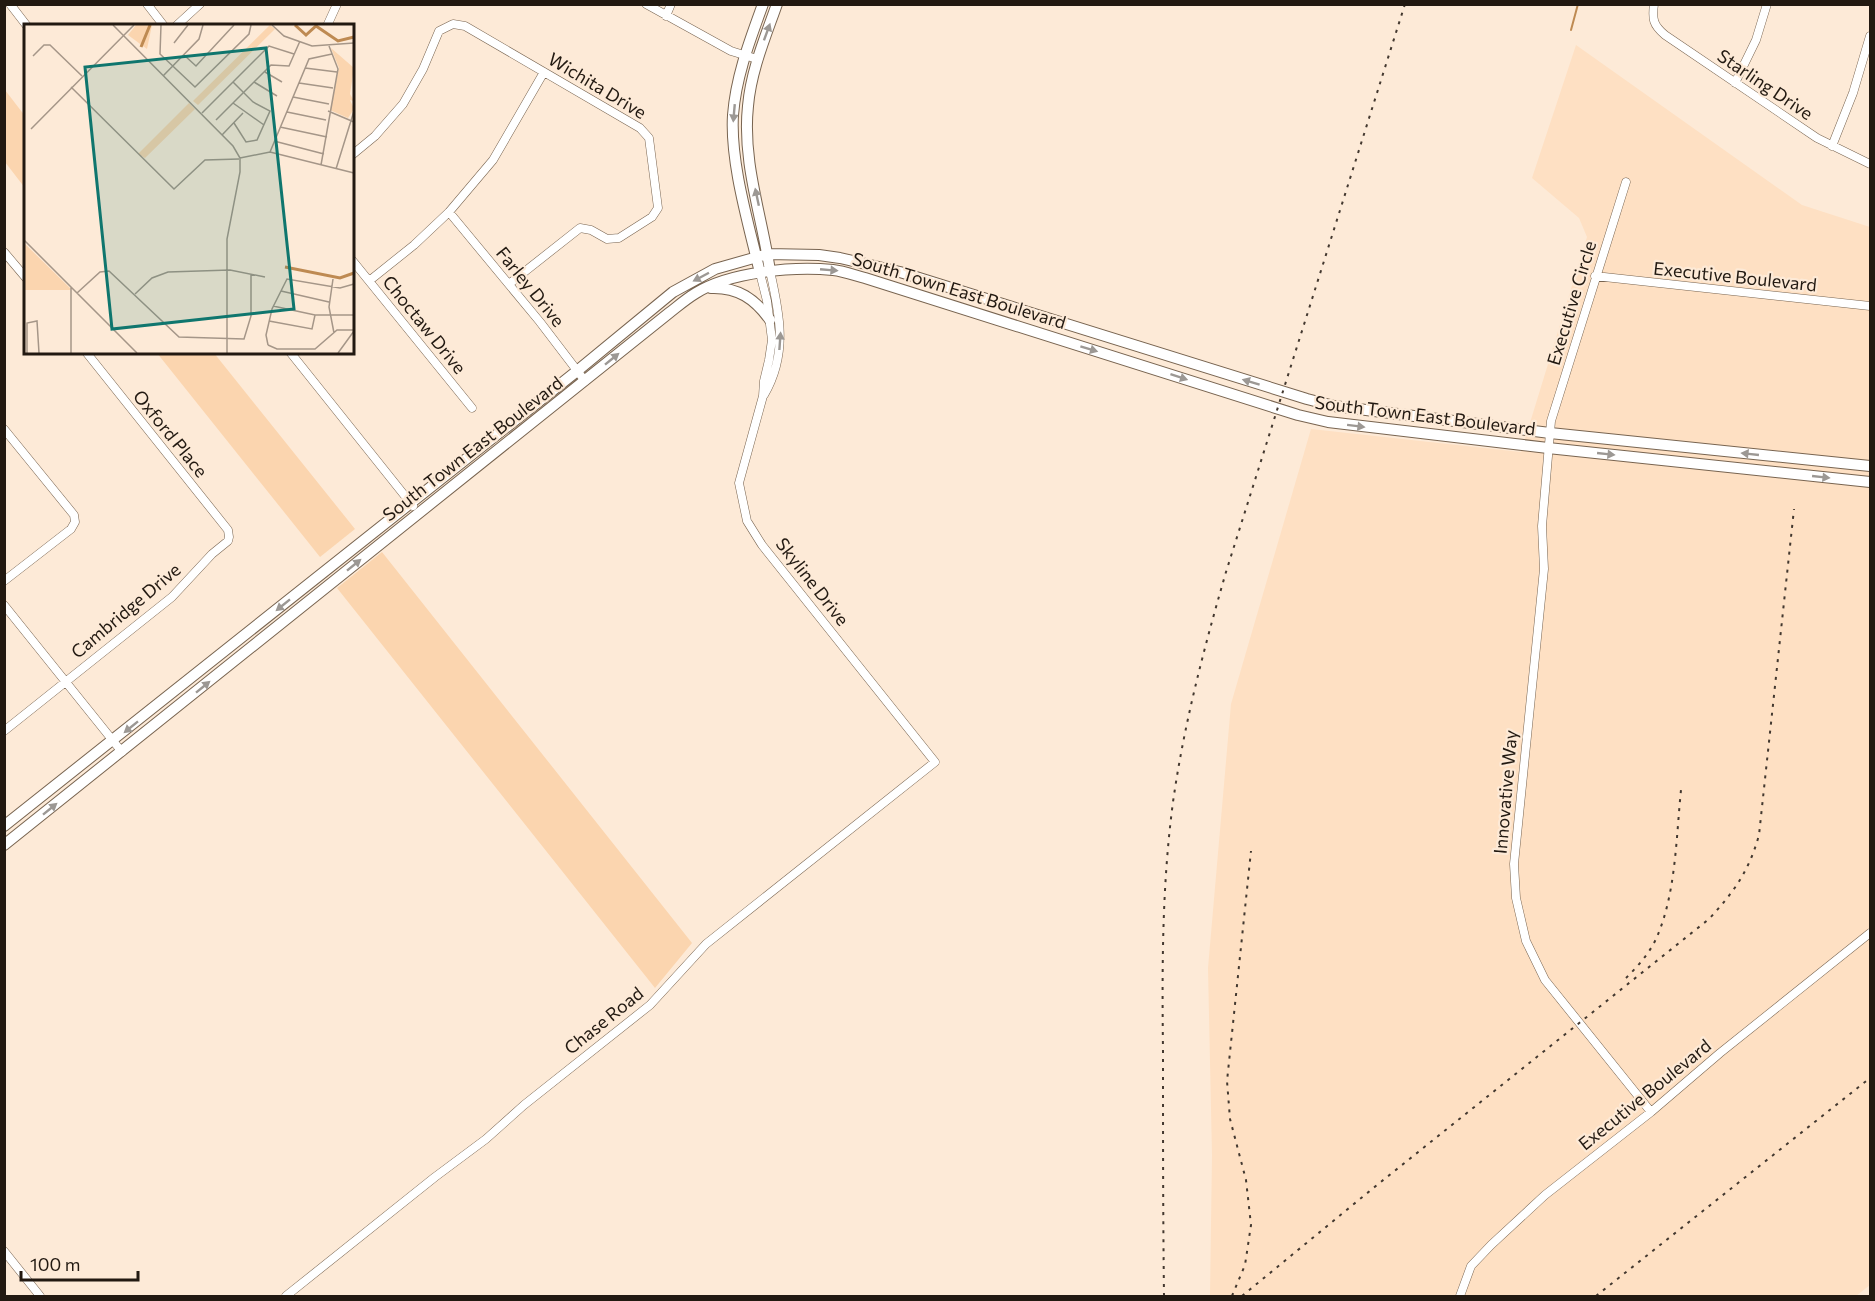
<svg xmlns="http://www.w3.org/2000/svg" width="1875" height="1301" font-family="Commissioner,sans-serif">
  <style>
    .built { fill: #fee0c3 }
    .green { fill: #fbd5af }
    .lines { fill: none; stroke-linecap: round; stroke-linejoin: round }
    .stream { stroke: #be8a52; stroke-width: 2 }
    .minor-casing { stroke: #786450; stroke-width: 9 }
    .secondary-casing { stroke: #786450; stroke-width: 12 }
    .minor { stroke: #fff; stroke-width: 8 }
    .secondary { stroke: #fff; stroke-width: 10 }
    .rail { stroke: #43382f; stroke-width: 2; stroke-dasharray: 3 6; stroke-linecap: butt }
    .oneway { fill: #9c9894 }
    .labels { text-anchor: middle; stroke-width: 4.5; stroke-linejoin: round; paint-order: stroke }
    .street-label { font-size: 18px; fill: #221911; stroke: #fdead7 }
    .inset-river { fill: none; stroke: #be8a52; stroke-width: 3 }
    .inset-road { fill: none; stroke: #a59688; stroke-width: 1.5 }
    .view { fill: #0f766e; fill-opacity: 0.15; stroke: #0f766e; stroke-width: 3 }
    .inset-edge { fill: none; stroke: #221911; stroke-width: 3 }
  </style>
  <rect width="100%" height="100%" fill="#fdead7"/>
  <path class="built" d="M 1576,45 L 1802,205 L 1870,227 L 1870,1285 L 1856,1296 L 1210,1296 L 1212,1155 L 1208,968 L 1231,704 L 1311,429 L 1521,452 L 1587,237 L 1579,218 L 1532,178 Z"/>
  <path class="green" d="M 5,90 L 25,116 L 25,188 L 5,162 Z
    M 157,353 L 214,353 L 355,529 L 320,557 Z
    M 382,552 L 692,943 L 655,988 L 337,588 Z"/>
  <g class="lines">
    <path class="stream" d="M 1571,30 L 1578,4"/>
    <defs>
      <path id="minor" d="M 10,4 L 27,26
        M 147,4 L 164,26
        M 646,4 L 731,51 L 757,59
        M 1654,4 C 1652,19 1653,25 1665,35 L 1817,138 L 1870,164
        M 666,16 L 671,4
        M 176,26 L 200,4
        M 327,26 L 337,4
        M 1735,83 L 1756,40 L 1767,4
        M 1832,146 L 1853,93 L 1870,36
        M 352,155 L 375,136 L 403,104 L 423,69 L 439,31 L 453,24 L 465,26 L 640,128 L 649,138 L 658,208 L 652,217 L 619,238 L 607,239 L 591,230 L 580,228 L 509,284
        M 1626,182 L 1551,421 L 1542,526 L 1544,569 L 1514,864 L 1516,898 L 1526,941 L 1545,980 L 1651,1112
        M 449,212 L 540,322 L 585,381
        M 4,252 L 26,278
        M 352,260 L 472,408
        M 1595,276 L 1870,306
        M 369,281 L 414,245 L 449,212 L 493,160 L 544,72
        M 290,352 L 413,506
        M 764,395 C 788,354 780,315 770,271
        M 4,429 L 74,515 L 75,522 L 71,529 L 4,581
        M 4,605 L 122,752
        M 4,731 L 172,597 L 212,554 L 228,541 L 229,537 L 228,530 L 86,352
        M 4,1251 L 40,1296
        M 286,1296 L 435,1177 L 486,1139 L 524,1105 L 650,1005 L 706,944 L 935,762 L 762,545 L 747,521 L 739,483 L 763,396 L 764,381 L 769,360 L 772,340 L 767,301 L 760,273
        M 1460,1296 L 1471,1266 L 1491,1245 L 1545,1195 L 1651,1112 L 1720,1053 L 1870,933"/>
      <path id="secondary" d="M 770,271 C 762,216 742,162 748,106 C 751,71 765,38 777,4
        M 760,273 C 749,225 730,163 733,115 C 736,76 750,40 763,4
        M 711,288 C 738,287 755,299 770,320
        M 4,826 L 577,371 L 673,292 L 715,269 L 768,254 L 819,255 L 840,258 L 900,272 L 1307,399 L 1334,406 L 1550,433 L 1870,466
        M 4,845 L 669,313 C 678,306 686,299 696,293 C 730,272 793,266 833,270 C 843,271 854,275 865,278 L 1298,415 L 1328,422 L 1548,448 L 1870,482"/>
    </defs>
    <use href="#minor" class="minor-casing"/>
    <use href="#secondary" class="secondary-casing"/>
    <use href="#minor" class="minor"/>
    <use href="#secondary" class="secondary"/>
    <path class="rail" d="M 1626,978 C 1637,967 1648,955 1655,941 C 1676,897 1676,838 1681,790
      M 1164,1296 C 1163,1215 1163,1133 1163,1051 C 1162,968 1162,885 1173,802 C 1184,724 1204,648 1226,572 L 1405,4
      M 1232,1296 L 1245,1265 L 1251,1225 L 1246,1180 L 1230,1119 L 1227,1081 L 1251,851
      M 1242,1296 L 1377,1185 L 1709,919 C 1734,892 1749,871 1759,835 L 1794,509
      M 1596,1296 L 1870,1078"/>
  </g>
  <defs><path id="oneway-solid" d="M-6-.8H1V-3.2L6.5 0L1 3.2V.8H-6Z" transform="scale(1.5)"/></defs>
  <g class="oneway">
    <use href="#oneway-solid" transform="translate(767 32) rotate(-70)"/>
    <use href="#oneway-solid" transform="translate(734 113) rotate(95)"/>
    <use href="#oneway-solid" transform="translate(757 197) rotate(-102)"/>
    <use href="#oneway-solid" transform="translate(829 270) rotate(5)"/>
    <use href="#oneway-solid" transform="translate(701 277) rotate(152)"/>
    <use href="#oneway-solid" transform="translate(780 341) rotate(-86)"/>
    <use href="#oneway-solid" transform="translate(1089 349) rotate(17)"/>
    <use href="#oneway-solid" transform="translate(612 359) rotate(-39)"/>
    <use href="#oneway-solid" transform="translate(1179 377) rotate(18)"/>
    <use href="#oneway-solid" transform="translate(1251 382) rotate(-163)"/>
    <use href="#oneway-solid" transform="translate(1356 426) rotate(7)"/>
    <use href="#oneway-solid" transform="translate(1606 454) rotate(6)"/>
    <use href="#oneway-solid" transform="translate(1750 454) rotate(-174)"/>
    <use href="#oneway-solid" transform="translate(1821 477) rotate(6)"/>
    <use href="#oneway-solid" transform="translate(354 565) rotate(-39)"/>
    <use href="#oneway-solid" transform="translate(283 605) rotate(141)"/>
    <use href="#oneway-solid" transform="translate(203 687) rotate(-39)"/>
    <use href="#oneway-solid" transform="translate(131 727) rotate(141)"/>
    <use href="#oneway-solid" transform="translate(50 809) rotate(-39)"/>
  </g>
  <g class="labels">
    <g class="street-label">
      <text transform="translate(1765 85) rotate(34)" y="6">Starling Drive</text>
      <text transform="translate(597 86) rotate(31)" y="6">Wichita Drive</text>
      <text transform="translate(1735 277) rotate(6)" y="6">Executive Boulevard</text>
      <text transform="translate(530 287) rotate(51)" y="6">Farley Drive</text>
      <text transform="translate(959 291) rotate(17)" y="6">South Town East Boulevard</text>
      <text transform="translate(1572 303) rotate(-73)" y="6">Executive Circle</text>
      <text transform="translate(424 325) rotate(51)" y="6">Choctaw Drive</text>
      <text transform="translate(1425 416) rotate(7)" y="6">South Town East Boulevard</text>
      <text transform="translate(170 434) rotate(51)" y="6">Oxford Place</text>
      <text transform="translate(473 449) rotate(-38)" y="6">South Town East Boulevard</text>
      <text transform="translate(812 582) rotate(52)" y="6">Skyline Drive</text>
      <text transform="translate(126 611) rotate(-40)" y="6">Cambridge Drive</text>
      <text transform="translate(1506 792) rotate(-85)" y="6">Innovative Way</text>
      <text transform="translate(604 1021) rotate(-39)" y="6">Chase Road</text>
      <text transform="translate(1645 1095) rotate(-39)" y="6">Executive Boulevard</text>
    </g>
  </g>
  <g transform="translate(24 24)">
    <rect width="330" height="330" fill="#fdead7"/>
    <path d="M 112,1 L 128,1 L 123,25 L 104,11 ZM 246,1 L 251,5 L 174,81 L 169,77 ZM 307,24 L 330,44 L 326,70 L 330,77 L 326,76 L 330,85 L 324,94 L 306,86 L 315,44 ZM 165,79 L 171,85 L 121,134 L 114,130 ZM 0,219 L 46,264 L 46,266 L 0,266 Z" fill="#fbd5af"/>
    <path class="inset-river" d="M 271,1 L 282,11 L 292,2 L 314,17 L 330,13M 117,23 L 126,1M 261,243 L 316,254 L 330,249"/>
    <path class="inset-road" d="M 89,1 L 209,122 L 216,134 L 216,148 L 203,215 L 203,329M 137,1 L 136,30 L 171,63 L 225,10 L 227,1M 248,1 L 260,12 L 288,22 L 330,19M 150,19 L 164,1M 160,31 L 172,42 L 210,1M 9,32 L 20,21 L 26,21 L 58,52M 281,44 L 313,48M 241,48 L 258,58M 139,52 L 175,15 L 179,1M 209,58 L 229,78 L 246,87 L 233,116 L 222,118 L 210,99M 230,58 L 253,72M 275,59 L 309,64M 47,63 L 150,165 L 181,136 L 215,135M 269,73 L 305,80M 209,79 L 240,101M 304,87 L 330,98M 263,88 L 302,96M 178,89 L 245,22 L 270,30M 192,96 L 247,41 L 265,42 L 276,17M 256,103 L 303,113M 7,105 L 110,1M 198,111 L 219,89M 250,117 L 300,130M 246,128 L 285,35 L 308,30M 216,134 L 246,128 L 330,149M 297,141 L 314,45 L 305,22M 312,145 L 330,87M 0,216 L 113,329M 309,255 L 305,283 L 310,309M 257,267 L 305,278M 53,269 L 76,248 L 85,247 L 155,313 L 220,315 L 227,292 L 227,250M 111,270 L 128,254 L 144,248 L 206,246 L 241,253M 249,282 L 291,291 L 330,291M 245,297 L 288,305 L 291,291M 244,321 L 242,311 L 248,285 L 263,255 L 316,264 L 330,260M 244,321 L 253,325 L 291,325 L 313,306 L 330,306M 3,329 L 3,299 L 13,297 L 15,329M 47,329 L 47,263M 314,329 L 330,307"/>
    <path class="view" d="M 242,24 L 270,285 L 88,305 L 61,43 Z"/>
    <rect width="330" height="330" class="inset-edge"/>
  </g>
  <rect width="1875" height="1301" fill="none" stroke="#221911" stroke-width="12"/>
  <path d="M21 1271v9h117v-9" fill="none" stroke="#221911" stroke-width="3"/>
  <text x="30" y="1271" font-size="18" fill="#221911" stroke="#fdead7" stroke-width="4.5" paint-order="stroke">100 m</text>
</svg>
